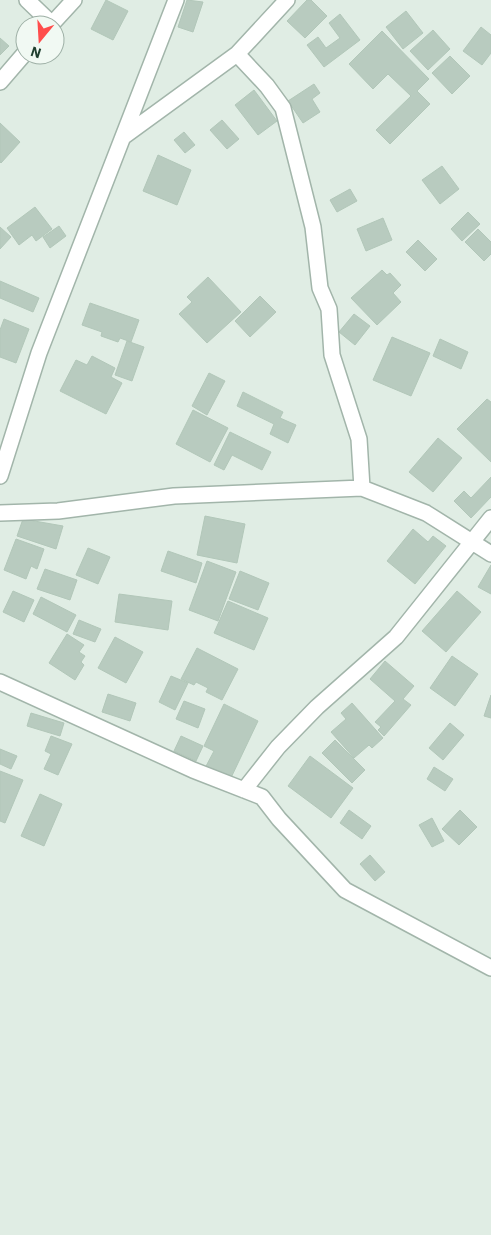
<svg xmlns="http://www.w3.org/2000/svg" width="491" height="1235" font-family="'IBM Plex Sans',sans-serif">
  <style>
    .building { fill: #b8cbbf; stroke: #b2c7b9 }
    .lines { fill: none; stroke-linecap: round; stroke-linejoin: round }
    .minor-casing { stroke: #a2b5aa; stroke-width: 18 }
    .minor { stroke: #fff; stroke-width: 15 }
  </style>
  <rect width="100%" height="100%" fill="#e0ede4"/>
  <path class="building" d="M 106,0 L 128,11 L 113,40 L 91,29 Z
    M 187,0 L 203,2 L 193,32 L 178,27 Z
    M 307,0 L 311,0 L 327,16 L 305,38 L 287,21 Z
    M 406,11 L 423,33 L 403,49 L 386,27 Z
    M 340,14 L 360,40 L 324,67 L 307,45 L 318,37 L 326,48 L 340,38 L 329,23 Z
    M 481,27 L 491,35 L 491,53 L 482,65 L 463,51 Z
    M 433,30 L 450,49 L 428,70 L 410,51 Z
    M 382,31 L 429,79 L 417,91 L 430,104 L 390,144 L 376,130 L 411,96 L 388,74 L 373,89 L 349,64 Z
    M 0,38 L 9,46 L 0,55 Z
    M 450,56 L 470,76 L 452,94 L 432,73 Z
    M 314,84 L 320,93 L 312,99 L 320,112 L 303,123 L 288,101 Z
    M 254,90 L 277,121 L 258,135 L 235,105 Z
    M 222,120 L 239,139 L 227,149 L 210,130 Z
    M 0,123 L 20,142 L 1,163 L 0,162 Z
    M 184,132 L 195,145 L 185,153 L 174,140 Z
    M 158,155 L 191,170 L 177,205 L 143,191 Z
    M 442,166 L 459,189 L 440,204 L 422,180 Z
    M 350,189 L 357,201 L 337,212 L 330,200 Z
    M 35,207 L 52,229 L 36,241 L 32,235 L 19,245 L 7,228 Z
    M 468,212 L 480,224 L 462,241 L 451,229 Z
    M 383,218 L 392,240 L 366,251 L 357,229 Z
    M 59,226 L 66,236 L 50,248 L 43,237 Z
    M 0,227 L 11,237 L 0,249 Z
    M 478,229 L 491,242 L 491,254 L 484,261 L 465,242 Z
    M 418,240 L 437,259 L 425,271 L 406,252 Z
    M 382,270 L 387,275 L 390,273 L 401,285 L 393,293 L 401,302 L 377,325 L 351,298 Z
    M 208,277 L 241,312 L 207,343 L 179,314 L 192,302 L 187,297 Z
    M 0,281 L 39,298 L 33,312 L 0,298 Z
    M 260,296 L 276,312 L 250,337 L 235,321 Z
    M 90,303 L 139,320 L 131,342 L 120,338 L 118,342 L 101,336 L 102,332 L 82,325 Z
    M 354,314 L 370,326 L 355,345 L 339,332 Z
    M 4,319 L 29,329 L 16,363 L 0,357 L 0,330 Z
    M 392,337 L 430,353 L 411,396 L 373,380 Z
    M 440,339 L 468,352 L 461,369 L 433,356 Z
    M 127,341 L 144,347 L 132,381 L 115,375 Z
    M 92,356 L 115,368 L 111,377 L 122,383 L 106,414 L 60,391 L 76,360 L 87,365 Z
    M 209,373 L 225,381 L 207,415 L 192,406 Z
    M 243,392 L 283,412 L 280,418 L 296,425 L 288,443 L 270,434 L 274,424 L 237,406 Z
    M 487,399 L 491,402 L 491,462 L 457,429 Z
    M 193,410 L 228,428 L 210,462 L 176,444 Z
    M 230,432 L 271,452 L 262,470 L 232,455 L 224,470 L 214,465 Z
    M 438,438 L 462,458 L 433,492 L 409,472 Z
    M 491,477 L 491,497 L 471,518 L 454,501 L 464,491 L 471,498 Z
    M 205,516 L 245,524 L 237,563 L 197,555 Z
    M 23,519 L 63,526 L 56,549 L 17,536 Z
    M 413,529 L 428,542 L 433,536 L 446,546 L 415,584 L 387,561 Z
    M 16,539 L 44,549 L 37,569 L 31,566 L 26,579 L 4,570 Z
    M 88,548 L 110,557 L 98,584 L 76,575 Z
    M 168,551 L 202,563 L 196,583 L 161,571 Z
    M 207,561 L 236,572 L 218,621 L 189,610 Z
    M 491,565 L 491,594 L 478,587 Z
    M 45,569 L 77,580 L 70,600 L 37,589 Z
    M 240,571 L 269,583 L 258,610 L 229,599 Z
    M 13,591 L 34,600 L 24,622 L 3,612 Z
    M 457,591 L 481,612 L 446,652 L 422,631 Z
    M 119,594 L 172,601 L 168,630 L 115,622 Z
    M 41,597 L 76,615 L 67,632 L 33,614 Z
    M 228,601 L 268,618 L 254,650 L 214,633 Z
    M 79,620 L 101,629 L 95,642 L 73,634 Z
    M 67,634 L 84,645 L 79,652 L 85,656 L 81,662 L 84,665 L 75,680 L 49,663 Z
    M 115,637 L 143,652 L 126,683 L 98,668 Z
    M 197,648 L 238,669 L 222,700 L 206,692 L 208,688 L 196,682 L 194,685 L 181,679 Z
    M 452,656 L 478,674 L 455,706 L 430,688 Z
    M 385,661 L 414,686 L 403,699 L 411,705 L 384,736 L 378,730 L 381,727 L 375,722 L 395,701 L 370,679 Z
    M 171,676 L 188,683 L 175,710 L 159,702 Z
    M 108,694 L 136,703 L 130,721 L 102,712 Z
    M 491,695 L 491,718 L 484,716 Z
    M 184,701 L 205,709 L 198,728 L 176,719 Z
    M 352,703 L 383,738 L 372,748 L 369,745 L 354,758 L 331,732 L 346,719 L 341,713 Z
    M 224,704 L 258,721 L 229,782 L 204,770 L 214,751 L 204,746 Z
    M 31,713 L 64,723 L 60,736 L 27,726 Z
    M 450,723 L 464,735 L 443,760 L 429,748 Z
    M 51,736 L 72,744 L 58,775 L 44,769 L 51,754 L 45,751 Z
    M 181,736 L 203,746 L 196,761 L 174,751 Z
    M 335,740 L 365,770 L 352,783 L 322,753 Z
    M 0,749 L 17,756 L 11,769 L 0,764 Z
    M 310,756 L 353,788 L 331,818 L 288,786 Z
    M 434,767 L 453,779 L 445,791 L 427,779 Z
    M 0,771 L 23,780 L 5,823 L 0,821 Z
    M 40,794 L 62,804 L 44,846 L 21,836 Z
    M 349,810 L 371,826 L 362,839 L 340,823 Z
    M 460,810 L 477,827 L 459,845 L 442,829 Z
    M 432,818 L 444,841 L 432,847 L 419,825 Z
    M 370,855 L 385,872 L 375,881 L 360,864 Z"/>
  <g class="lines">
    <defs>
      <path id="minor" d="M 27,0 L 52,24
        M 51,25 L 74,0
        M 237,54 L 267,86 L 283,108 L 313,227 L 320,288 L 329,309 L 332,355 L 359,439 L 362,488
        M 0,82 L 25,53
        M 123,137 L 237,54 L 287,0
        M 0,476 L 39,353 L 176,0
        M 0,513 L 58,511 L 174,496 L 362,488 L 426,513 L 491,554
        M 0,682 L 193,770 L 262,797 L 279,819 L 345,890 L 491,968
        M 244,790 L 278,747 L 317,707 L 396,637 L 491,518"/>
    </defs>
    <use href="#minor" class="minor-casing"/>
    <use href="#minor" class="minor"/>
  </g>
  <g transform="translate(40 40) rotate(198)"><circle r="24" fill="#f1f9f3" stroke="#9dafa5"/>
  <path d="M0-4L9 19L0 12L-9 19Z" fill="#ff4d4c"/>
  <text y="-8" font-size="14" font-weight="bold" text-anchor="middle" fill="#1f3f2f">N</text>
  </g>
</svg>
